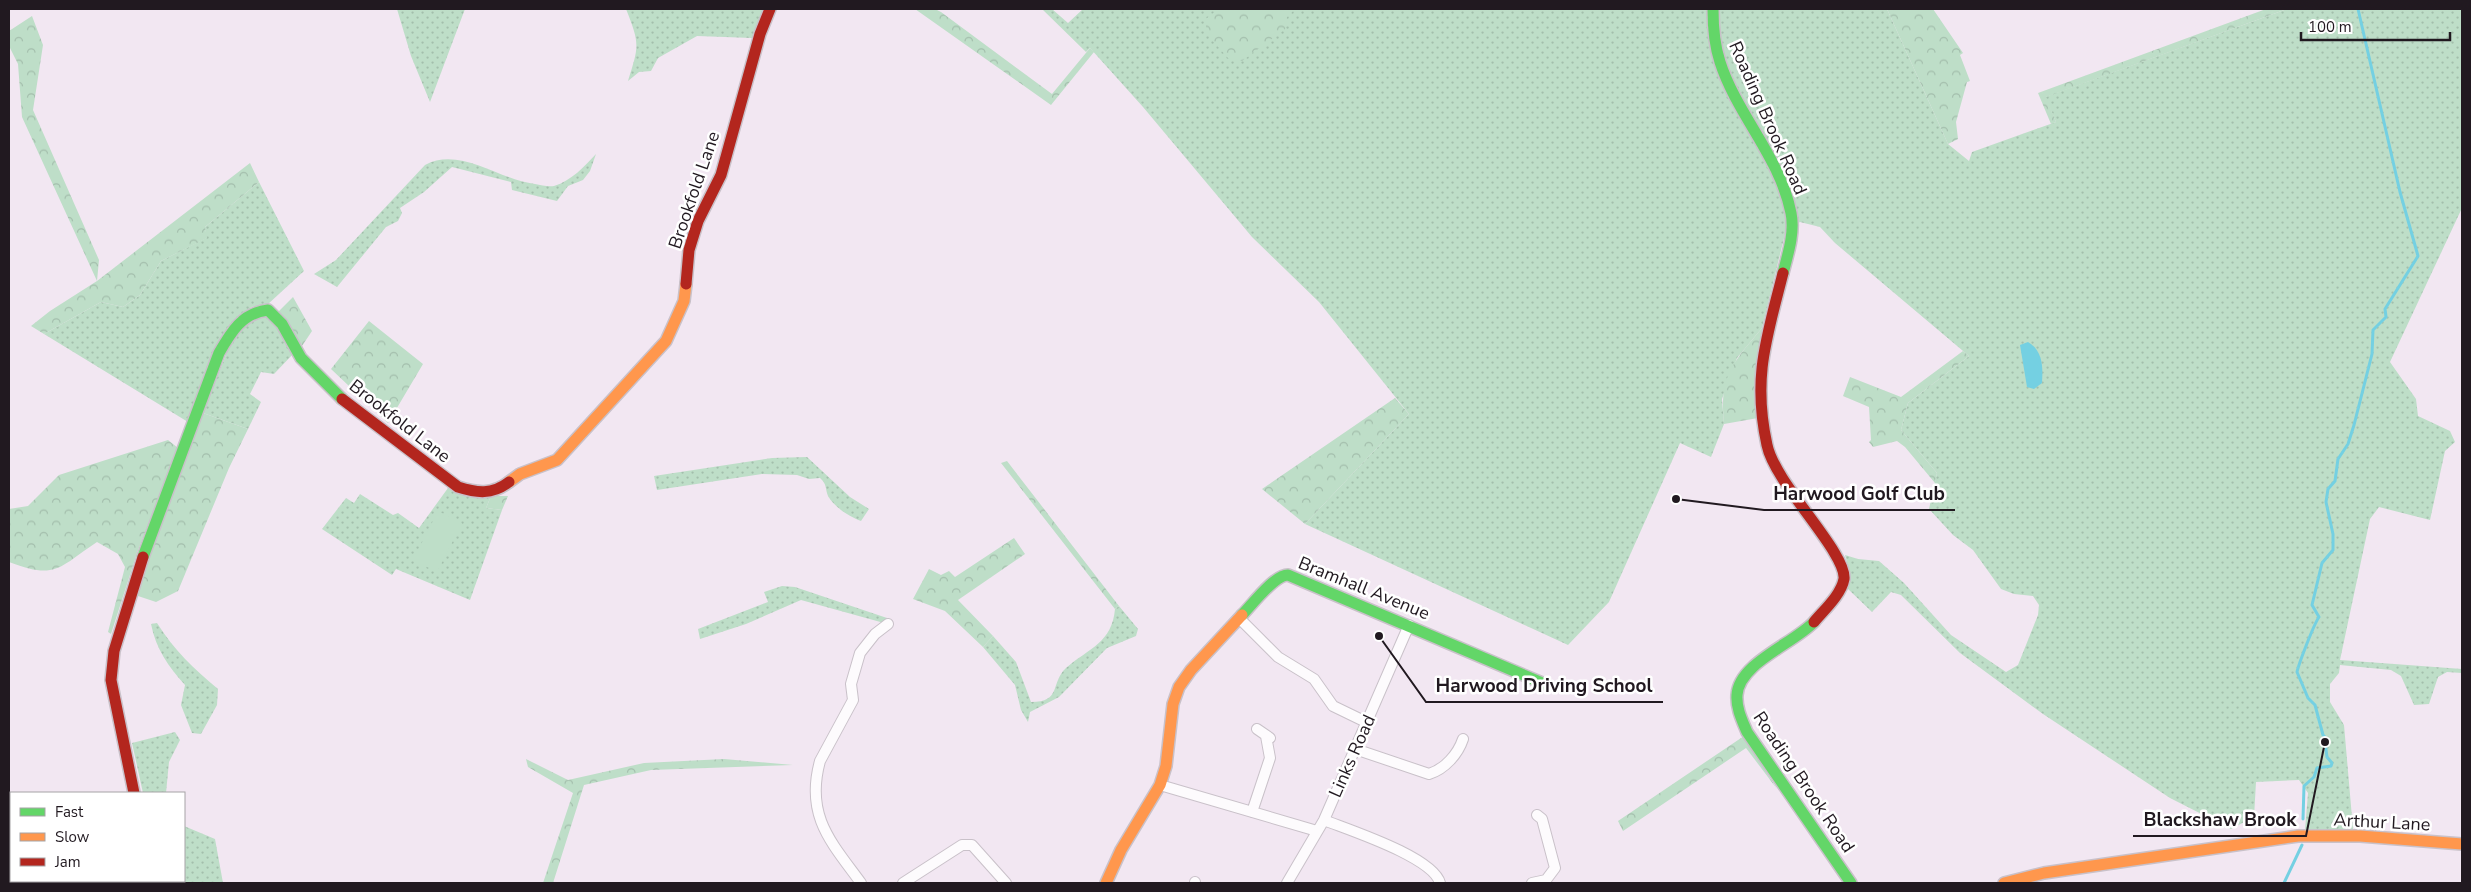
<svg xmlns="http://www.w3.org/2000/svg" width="2471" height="892" font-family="'Nunito Sans',sans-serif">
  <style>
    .grass { fill: url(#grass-dots) }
    .forest { fill: url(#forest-crowns) }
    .pitch { fill: #bedec8 }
    .water { fill: #74d0e2 }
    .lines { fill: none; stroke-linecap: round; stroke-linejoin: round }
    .stream { stroke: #74d0e2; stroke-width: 3 }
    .street-casing { stroke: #c9c1c9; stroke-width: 12 }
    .fast-casing { stroke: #c9c1c9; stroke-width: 14 }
    .slow-casing { stroke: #c9c1c9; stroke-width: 14 }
    .jam-casing { stroke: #c9c1c9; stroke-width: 14 }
    .street { stroke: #fdfbfd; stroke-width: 10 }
    .fast { stroke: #63d668; stroke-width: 11 }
    .slow { stroke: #ff974d; stroke-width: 11 }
    .jam { stroke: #b3261e; stroke-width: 11 }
    .labels { text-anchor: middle; stroke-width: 5; stroke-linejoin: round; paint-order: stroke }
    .street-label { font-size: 18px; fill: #211920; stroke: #fff }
    .leader { fill: none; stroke: #211920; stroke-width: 2 }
    .callout-dot { fill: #211920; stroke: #fff; stroke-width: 2 }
    .callout-label { font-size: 19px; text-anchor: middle; font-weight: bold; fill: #211920; stroke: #fff; stroke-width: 5; stroke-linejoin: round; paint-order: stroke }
  </style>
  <defs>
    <pattern id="grass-dots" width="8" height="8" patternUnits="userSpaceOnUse" patternTransform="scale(1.25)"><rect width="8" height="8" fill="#bedec8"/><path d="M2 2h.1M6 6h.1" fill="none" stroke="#a3beac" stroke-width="1.8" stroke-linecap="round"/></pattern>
    <pattern id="forest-crowns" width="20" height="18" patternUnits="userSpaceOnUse" patternTransform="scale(1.25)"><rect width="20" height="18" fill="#bedec8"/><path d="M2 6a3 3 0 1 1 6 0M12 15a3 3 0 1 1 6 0" fill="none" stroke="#a3beac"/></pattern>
  </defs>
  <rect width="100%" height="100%" fill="#f2e7f2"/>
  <path class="grass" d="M 397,9 L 465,9 L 430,102 L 411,56 Z
    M 626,9 L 764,9 L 752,38 L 697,36 L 658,58 L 651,71 L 639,72 L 628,81 C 639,46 640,44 626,9 Z
    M 1042,9 L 1052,9 L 1068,23 L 1083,9 L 1887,9 L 1948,144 L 1969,161 L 1972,152 L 2056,122 L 2045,97 L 2287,9 L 2462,9 L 2462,208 L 2390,362 L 2416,399 L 2418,416 L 2450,431 L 2455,442 L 2445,451 L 2430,520 L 2379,507 L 2370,519 L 2340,660 L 2462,669 L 2462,673 L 2447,672 L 2438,677 L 2429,704 L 2414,705 L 2401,676 L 2391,670 L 2340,665 L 2339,673 L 2330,684 L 2330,702 L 2344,725 L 2353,829 L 2305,830 L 2308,793 L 2299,780 L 2256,782 L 2254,817 L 2231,829 L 2170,798 L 2043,714 L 1960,653 L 1901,595 L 1891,592 L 1872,612 L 1848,589 L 1850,574 L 1845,555 L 1858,559 L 1879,561 L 1904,583 L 1951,635 L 2006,672 L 2018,665 L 2038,615 L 2039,605 L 2033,596 L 2014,594 L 2001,589 L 1973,550 L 1953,535 L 1929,509 L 1937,473 L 1901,430 L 1908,403 L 1969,356 L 1835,243 L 1820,227 L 1800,222 L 1786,230 L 1762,328 L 1737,358 L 1722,399 L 1724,424 L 1711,457 L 1680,443 L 1609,602 L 1568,645 L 1305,524 L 1409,414 L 1319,302 L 1252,237 L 1143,107 L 1090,48 L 1086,52 Z
    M 596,154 L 590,171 L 583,180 L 568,186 L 557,201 L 512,190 L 511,182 L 452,167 L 424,192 L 400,208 L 402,213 L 398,221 L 386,227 L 337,287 L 314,274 L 336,260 L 425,165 C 460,146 499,180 535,184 C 541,185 548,187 554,186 C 571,181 585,166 596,154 Z
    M 259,182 L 304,271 L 267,305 L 251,307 L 188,422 L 44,334 L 101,302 L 123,307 L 140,295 L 161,261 L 206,238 L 205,227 Z
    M 265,316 L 273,321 L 294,353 L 274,374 L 261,372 L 250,394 L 261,402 L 248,429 L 203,413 L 227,352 L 245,323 Z
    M 807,457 L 850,497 L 869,509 L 861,521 C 850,517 834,507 828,496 C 825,488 827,484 820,478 L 809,479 L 797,475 L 762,474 L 657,490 L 654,476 L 772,458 Z
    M 448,488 L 491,496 L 486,508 L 502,510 L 470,600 L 396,569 L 392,575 L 322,529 L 346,498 L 354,503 L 360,494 L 393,515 L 398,513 L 419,528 Z
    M 782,586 L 795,587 L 887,618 L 884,623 L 801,600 L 746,624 L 700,639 L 698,629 L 768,602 L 764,592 Z
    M 1119,606 L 1138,629 L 1136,636 L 1107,648 L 1059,697 L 1030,712 L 1028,722 L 1021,710 L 1015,685 L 983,647 L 993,636 L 1016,662 L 1031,702 C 1062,702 1050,683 1066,668 C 1089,648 1112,643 1115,609 Z
    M 157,623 C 174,650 194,669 218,689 L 217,705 L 201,734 L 192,733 L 181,705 L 185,685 C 168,666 156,649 151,624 Z
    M 175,732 L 180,740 L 169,762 L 166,793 L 143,793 L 132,743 Z
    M 184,826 L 215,839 L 223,883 L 165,883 L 164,881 L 184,881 Z"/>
  <path class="forest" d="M 915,9 L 935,9 L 941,12 L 1052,94 L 1090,48 L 1094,52 L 1051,105 Z
    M 1218,9 L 1295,9 L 1287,17 L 1285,29 L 1242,61 L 1228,58 L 1206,33 L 1206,19 Z
    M 1887,9 L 1933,9 L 1963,53 L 1960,55 L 1970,81 L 1967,82 L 1956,122 L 1958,139 L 1948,144 Z
    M 2266,9 L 2287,9 L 2046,97 L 2056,122 L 2051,124 L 2038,93 Z
    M 32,16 L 43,45 L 33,110 L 99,260 L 97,281 L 250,163 L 259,182 L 205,227 L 207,238 L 161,261 L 140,295 L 123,307 L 101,302 L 44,334 L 31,326 L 50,311 L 97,281 L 22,117 L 18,64 L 9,46 L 9,31 Z
    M 293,297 L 312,331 L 302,346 L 278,312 Z
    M 369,321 L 423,364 L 388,423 L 331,369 Z
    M 1762,328 L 1758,418 L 1724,424 C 1719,375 1733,363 1762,328 Z
    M 1963,351 L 1969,356 L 1908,403 L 1901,430 L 1937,473 L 1935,483 L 1905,447 L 1897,441 L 1873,447 L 1869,442 L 1871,440 L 1869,407 L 1843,396 L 1850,377 L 1901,397 Z
    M 1395,398 L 1409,414 L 1305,524 L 1262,489 Z
    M 203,413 L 248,429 L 229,468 L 178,591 L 156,602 L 135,595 Z
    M 168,440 L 178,448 L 137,553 L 111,634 L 108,632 L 125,567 L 118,554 L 97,542 C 58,568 56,580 9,562 L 9,509 L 28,506 L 59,475 Z
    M 1007,461 L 1119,606 L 1115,609 L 1001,463 Z
    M 491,496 L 508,496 L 502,510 L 486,508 Z
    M 1014,538 L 1025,554 L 958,600 L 993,636 L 983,647 L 945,611 L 913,599 L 929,569 L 941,575 L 949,571 L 955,577 Z
    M 1744,736 L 1777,789 L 1746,748 L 1623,831 L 1618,821 Z
    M 526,759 L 568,780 L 644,763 L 724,759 L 793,765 L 651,770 L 584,785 L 553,883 L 543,883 L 573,793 L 528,767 Z"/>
  <path class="pitch" d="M 438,511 L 462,523 L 437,572 L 413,560 Z"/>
  <path class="water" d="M 2028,342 C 2043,351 2043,367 2042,383 L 2034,389 L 2027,387 L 2020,345 Z"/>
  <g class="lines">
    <path class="stream" d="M 2303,819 L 2304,786 L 2314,777 L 2317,768 L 2331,766 L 2332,763 L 2327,757 L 2325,742 L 2327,739 L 2323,735 L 2315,705 L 2308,698 L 2297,672 C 2299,663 2314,624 2319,617 L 2312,605 L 2322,563 L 2333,550 L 2333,534 L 2326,502 L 2328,489 L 2335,481 L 2338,459 L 2348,444 L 2354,425 L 2372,354 L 2373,330 L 2386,317 L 2385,309 L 2418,256 L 2400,192 L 2358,9
      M 2284,883 L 2302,845"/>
    <defs>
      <path id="street" d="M 1239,618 L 1278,657 L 1314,679 L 1333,706 L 1366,722
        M 1257,729 L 1270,738
        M 1355,749 L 1429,774 C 1445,769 1458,754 1463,739
        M 1160,785 L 1317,831
        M 1252,812 L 1270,758 L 1266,736
        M 1324,820 C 1349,830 1433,857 1440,883
        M 155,881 L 156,883
        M 861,883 C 831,842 805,816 820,761 L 853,700 L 851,684 L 860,653 L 875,634 L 888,624
        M 903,883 L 962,845 L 972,845 L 1006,883
        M 1195,883 L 1195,882
        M 1287,883 L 1324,820 L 1409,625
        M 1532,883 L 1546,880 L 1555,868 L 1542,819 L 1537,815"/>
      <path id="fast" d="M 1713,9 C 1713,27 1714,44 1720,62 C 1737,115 1780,157 1791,213 C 1795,232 1788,254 1783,273
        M 143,557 L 219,353 C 231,332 242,313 268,310 L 282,324 L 301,358 L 342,399
        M 1242,615 C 1252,605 1274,575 1288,575 L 1547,685
        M 1814,622 C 1793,644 1739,663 1737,695 C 1736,708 1742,720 1747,732 L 1851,883"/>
      <path id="slow" d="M 509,482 L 520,474 L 557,460 L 666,341 L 684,301 L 686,284
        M 1106,883 L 1121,850 L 1160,785 L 1166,766 L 1173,704 L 1179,687 L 1191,670 L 1242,615
        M 2004,883 L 2044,873 L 2298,836 L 2360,836 L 2462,844"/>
      <path id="jam" d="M 1783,273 C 1767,337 1752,377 1767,445 C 1775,484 1847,553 1844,579 C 1841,595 1824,610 1814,622
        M 686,284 L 689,250 L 698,221 L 721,175 L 760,34 L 770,9
        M 342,399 L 458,487 C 477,493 492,495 509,482
        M 134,793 L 111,680 L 114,651 L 143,557"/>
    </defs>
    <use href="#street" class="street-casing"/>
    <use href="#fast" class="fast-casing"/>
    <use href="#slow" class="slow-casing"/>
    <use href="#jam" class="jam-casing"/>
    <use href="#street" class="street"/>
    <use href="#fast" class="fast"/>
    <use href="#slow" class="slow"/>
    <use href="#jam" class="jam"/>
  </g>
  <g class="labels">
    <g class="street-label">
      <text transform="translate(1768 118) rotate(66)" y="6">Roading Brook Road</text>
      <text transform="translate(694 190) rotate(-71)" y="6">Brookfold Lane</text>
      <text transform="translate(400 421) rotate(38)" y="6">Brookfold Lane</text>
      <text transform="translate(1364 588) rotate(22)" y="6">Bramhall Avenue</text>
      <text transform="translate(1352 756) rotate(-66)" y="6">Links Road</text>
      <text transform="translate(1804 782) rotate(56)" y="6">Roading Brook Road</text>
      <text transform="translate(2382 822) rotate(3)" y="6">Arthur Lane</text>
    </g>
  </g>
  <path class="leader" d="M1676 499L1764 510H1955M1379 636L1426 702H1663M2325 742L2306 836H2133"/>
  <g class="callout-dot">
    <circle cx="1676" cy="499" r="5"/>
    <circle cx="1379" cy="636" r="5"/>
    <circle cx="2325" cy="742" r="5"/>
  </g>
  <g class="callout-label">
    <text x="1859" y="500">Harwood Golf Club</text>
    <text x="1544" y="692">Harwood Driving School</text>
    <text x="2220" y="826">Blackshaw Brook</text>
  </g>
  <rect width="2471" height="892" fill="none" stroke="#211920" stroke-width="20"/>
  <rect x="10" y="792" width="175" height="90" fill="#ffffff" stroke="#a6a3a6"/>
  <rect x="20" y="808" width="25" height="8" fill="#63d668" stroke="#a6a3a6"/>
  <text x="55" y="817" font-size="15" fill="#211920">Fast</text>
  <rect x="20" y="833" width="25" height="8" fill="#ff974d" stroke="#a6a3a6"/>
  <text x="55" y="842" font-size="15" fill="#211920">Slow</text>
  <rect x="20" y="858" width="25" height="8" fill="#b3261e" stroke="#a6a3a6"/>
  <text x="55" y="867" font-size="15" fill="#211920">Jam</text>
  <path d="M2301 32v8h149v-8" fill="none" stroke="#211920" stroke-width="2.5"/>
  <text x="2308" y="32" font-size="15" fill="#211920" stroke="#ffffff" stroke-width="4" paint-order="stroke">100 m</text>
</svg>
